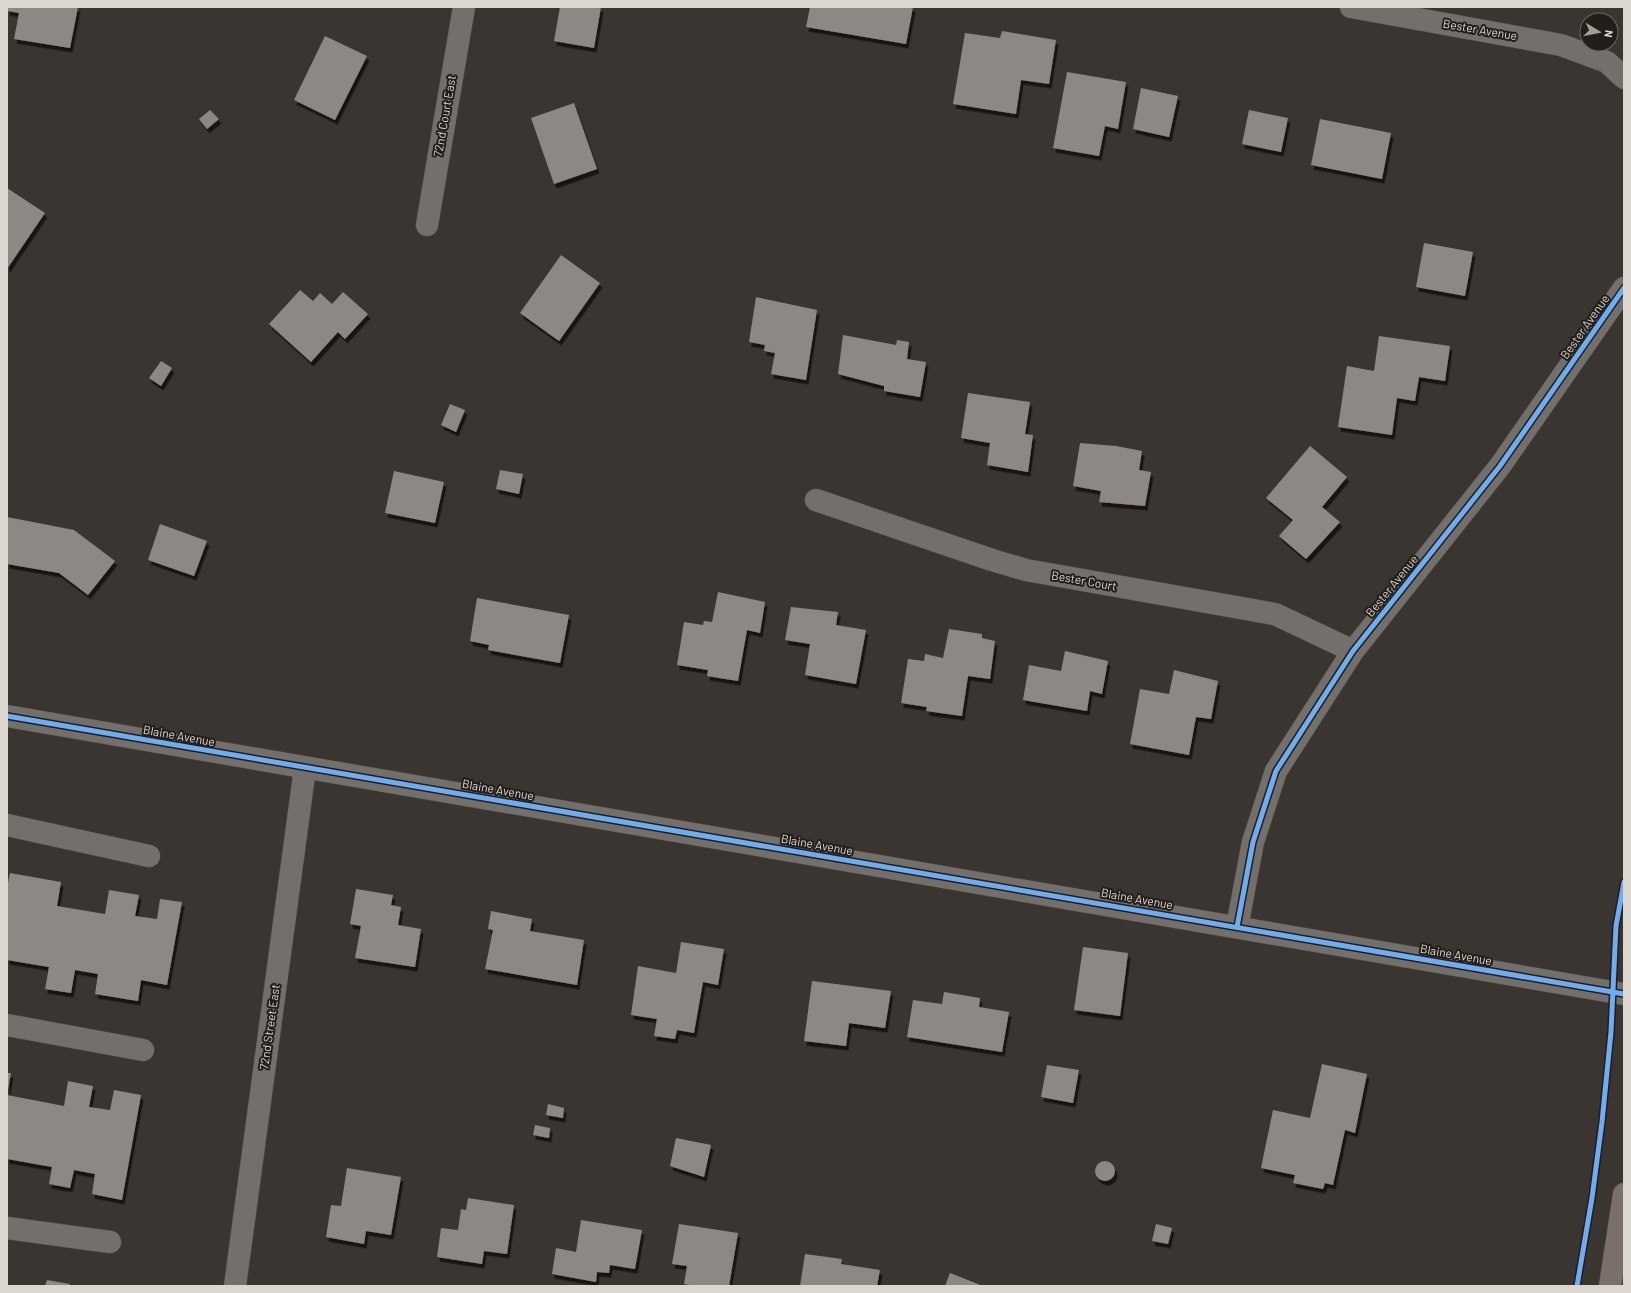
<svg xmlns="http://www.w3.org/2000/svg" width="1631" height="1293" font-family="Barlow,sans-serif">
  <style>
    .building { fill: #8d8884; filter: url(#shadow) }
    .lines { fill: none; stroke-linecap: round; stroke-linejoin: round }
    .minor-casing { stroke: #56524d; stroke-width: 23 }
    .major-casing { stroke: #56524d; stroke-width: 23 }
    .minor { stroke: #736f6b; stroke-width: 22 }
    .major { stroke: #7b7069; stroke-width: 22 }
    .cycleway-casing { stroke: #221e19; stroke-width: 8 }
    .cycleway { stroke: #6dadf4; stroke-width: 5 }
    .labels { text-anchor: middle; stroke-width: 4; stroke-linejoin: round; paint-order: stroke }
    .street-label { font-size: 12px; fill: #dcd6d0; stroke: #221e19 }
  </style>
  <defs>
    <filter id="shadow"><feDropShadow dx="2.5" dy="4.5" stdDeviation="0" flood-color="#0009"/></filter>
  </defs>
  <rect width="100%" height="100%" fill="#3a3530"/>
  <path class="building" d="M 8,7 L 78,7 L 70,48 L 14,39 L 19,13 L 7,11 Z
    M 560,7 L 601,7 L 594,48 L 554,41 Z
    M 810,7 L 913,7 L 906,44 L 806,27 Z
    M 1002,31 L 1056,40 L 1049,84 L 1021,80 L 1016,114 L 953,104 L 965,33 L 1000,38 Z
    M 325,36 L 367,56 L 335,120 L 294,100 Z
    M 1067,72 L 1126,82 L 1118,129 L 1105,126 L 1099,156 L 1053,148 Z
    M 1141,88 L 1178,96 L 1169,137 L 1133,129 Z
    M 574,103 L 597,169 L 554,184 L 531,118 Z
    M 210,110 L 219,119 L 207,129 L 199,119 Z
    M 1249,110 L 1288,118 L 1281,152 L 1242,144 Z
    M 1320,119 L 1391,133 L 1382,179 L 1311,165 Z
    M 7,188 L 45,213 L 7,269 Z
    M 1424,243 L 1473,252 L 1465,296 L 1416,287 Z
    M 561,255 L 600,283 L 559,341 L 520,313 Z
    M 300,290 L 313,301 L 320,293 L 332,304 L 343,292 L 368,314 L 345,339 L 338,332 L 311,362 L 269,324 Z
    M 756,297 L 817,310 L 806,380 L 771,374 L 775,353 L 764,351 L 765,345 L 749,342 Z
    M 843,335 L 896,345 L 897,340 L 909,342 L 907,359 L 926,362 L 920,397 L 884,391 L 884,386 L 838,374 Z
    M 1379,336 L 1450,346 L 1445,381 L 1419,377 L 1415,401 L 1397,398 L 1392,435 L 1338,427 L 1347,366 L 1374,371 Z
    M 161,361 L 172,368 L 161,386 L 149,378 Z
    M 968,393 L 1030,402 L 1025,434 L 1033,435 L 1028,472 L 987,465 L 990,443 L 961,438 Z
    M 450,404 L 465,410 L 456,432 L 441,425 Z
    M 1080,443 L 1116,446 L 1142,451 L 1139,470 L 1151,472 L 1145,506 L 1099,502 L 1101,491 L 1073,486 Z
    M 1310,446 L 1347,477 L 1322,507 L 1340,522 L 1306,559 L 1279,536 L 1293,520 L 1266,498 Z
    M 500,470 L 523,474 L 519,494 L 496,489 Z
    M 394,471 L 444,482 L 435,523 L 385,513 Z
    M 7,517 L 74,530 L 115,561 L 88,595 L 59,573 L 7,564 Z
    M 160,524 L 207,541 L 194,576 L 148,560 Z
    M 718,592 L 765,602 L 760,633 L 747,630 L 738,681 L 707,676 L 708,670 L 677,665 L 684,622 L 703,625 L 704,621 L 712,622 Z
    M 477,598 L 569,615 L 560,663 L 488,650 L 489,645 L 470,641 Z
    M 791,607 L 838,612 L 836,625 L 866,630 L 856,684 L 805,675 L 810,644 L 785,640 Z
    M 949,629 L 982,634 L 982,638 L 995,641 L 990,679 L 968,676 L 962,716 L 926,711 L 927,707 L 901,703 L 908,659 L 924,661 L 925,654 L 943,658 Z
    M 1065,651 L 1108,661 L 1102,694 L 1090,691 L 1087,711 L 1023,700 L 1029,665 L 1061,671 Z
    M 1174,670 L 1218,681 L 1211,719 L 1196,717 L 1189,755 L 1130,744 L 1140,689 L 1169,694 Z
    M 10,873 L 61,882 L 57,906 L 105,914 L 109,890 L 139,895 L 135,916 L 157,919 L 160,899 L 182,902 L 167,985 L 141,980 L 138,1001 L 95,994 L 98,974 L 75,970 L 71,993 L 45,989 L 49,967 L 7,960 L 7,887 Z
    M 356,889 L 393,895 L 391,905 L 401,907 L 398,925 L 421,929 L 415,967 L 355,958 L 361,926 L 350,924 Z
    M 491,911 L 532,919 L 530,931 L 584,940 L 577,985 L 485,969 L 493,930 L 488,929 Z
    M 681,942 L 724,949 L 718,985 L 703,982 L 694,1033 L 677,1030 L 675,1039 L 654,1036 L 657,1019 L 631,1015 L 638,966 L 676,973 Z
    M 1083,947 L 1128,953 L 1120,1016 L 1074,1010 Z
    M 812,981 L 891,991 L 885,1028 L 849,1023 L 846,1046 L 804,1041 Z
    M 944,992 L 980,998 L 979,1007 L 1009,1012 L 1002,1052 L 907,1037 L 913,1000 L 942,1004 Z
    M 1322,1064 L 1367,1074 L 1355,1133 L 1345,1130 L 1333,1185 L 1325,1183 L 1323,1189 L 1293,1183 L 1295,1175 L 1261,1168 L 1273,1110 L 1310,1118 Z
    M 1047,1065 L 1079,1070 L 1073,1103 L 1041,1097 Z
    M 7,1073 L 11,1073 L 8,1090 L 7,1090 Z
    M 68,1081 L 93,1086 L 89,1107 L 110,1110 L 114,1090 L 141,1095 L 122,1200 L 92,1194 L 95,1174 L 74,1170 L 70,1188 L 49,1184 L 52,1167 L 7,1159 L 7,1095 L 64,1106 Z
    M 548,1104 L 564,1108 L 563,1118 L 546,1115 Z
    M 535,1125 L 550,1128 L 549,1138 L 533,1135 Z
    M 676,1138 L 711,1145 L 704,1177 L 670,1166 Z
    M1095 1171a10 10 0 1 1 20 0a10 10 0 1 1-20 0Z
    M 347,1168 L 401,1177 L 391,1235 L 366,1231 L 364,1244 L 326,1237 L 331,1205 L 341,1206 Z
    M 468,1198 L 514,1205 L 507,1254 L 484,1251 L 482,1264 L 437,1257 L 441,1228 L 458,1230 L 461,1209 L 466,1210 Z
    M 581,1220 L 642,1230 L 635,1269 L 610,1265 L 609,1273 L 597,1272 L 596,1282 L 552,1274 L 556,1248 L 576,1252 Z
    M 679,1224 L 738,1233 L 729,1286 L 696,1286 L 684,1284 L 687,1266 L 672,1264 Z
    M 1156,1224 L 1172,1228 L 1168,1244 L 1152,1241 Z
    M 805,1254 L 842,1259 L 841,1264 L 880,1270 L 877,1286 L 800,1286 Z
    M 950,1273 L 983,1286 L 945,1286 Z
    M 47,1280 L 70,1284 L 69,1286 L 45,1286 Z"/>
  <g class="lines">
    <defs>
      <path id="minor" d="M 1351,7 L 1561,45 L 1607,62 L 1624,78
        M 427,225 L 464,7
        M 816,500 L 992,560 L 1026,570 L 1275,614 L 1353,651
        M 7,716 L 1624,994
        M 7,825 L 149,856
        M 1237,927 L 1253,842 L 1276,771 L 1353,651 L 1500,466 L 1624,288
        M 7,1025 L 143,1050
        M 7,1228 L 110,1242
        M 235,1286 L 305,768"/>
      <path id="major" d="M 1610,1286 L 1624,1194"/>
    </defs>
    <use href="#minor" class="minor-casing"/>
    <use href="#major" class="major-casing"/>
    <use href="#minor" class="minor"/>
    <use href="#major" class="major"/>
    <defs>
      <path id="cycleway" d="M 7,716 L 1624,994
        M 1237,927 L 1253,842 L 1276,771 L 1353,651 L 1500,466 L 1624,288
        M 1577,1286 L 1592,1198 L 1602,1122 L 1611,1032 L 1616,926 L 1624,882"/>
    </defs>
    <use href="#cycleway" class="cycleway-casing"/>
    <use href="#cycleway" class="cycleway"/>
  </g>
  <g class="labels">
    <g class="street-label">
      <text transform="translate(1480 30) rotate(10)" y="4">Bester Avenue</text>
      <text transform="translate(445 116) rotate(-80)" y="4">72nd Court East</text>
      <text transform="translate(1585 327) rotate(-55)" y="4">Bester Avenue</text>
      <text transform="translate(1084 581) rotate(10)" y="4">Bester Court</text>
      <text transform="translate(1392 586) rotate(-51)" y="4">Bester Avenue</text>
      <text transform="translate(179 736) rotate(10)" y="4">Blaine Avenue</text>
      <text transform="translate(498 790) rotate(10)" y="4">Blaine Avenue</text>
      <text transform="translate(817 845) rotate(10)" y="4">Blaine Avenue</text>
      <text transform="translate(1137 899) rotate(10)" y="4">Blaine Avenue</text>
      <text transform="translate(1456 955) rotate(10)" y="4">Blaine Avenue</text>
      <text transform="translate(270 1027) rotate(-82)" y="4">72nd Street East</text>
    </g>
  </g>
  <rect width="1631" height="1293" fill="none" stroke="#dcd6d0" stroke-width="16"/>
  <g transform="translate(1599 32) rotate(100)"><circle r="19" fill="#221e19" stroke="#6c6862"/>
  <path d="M0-3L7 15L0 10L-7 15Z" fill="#a39e98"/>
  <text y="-6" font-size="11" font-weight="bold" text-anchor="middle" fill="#dcd6d0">N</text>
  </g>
</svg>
